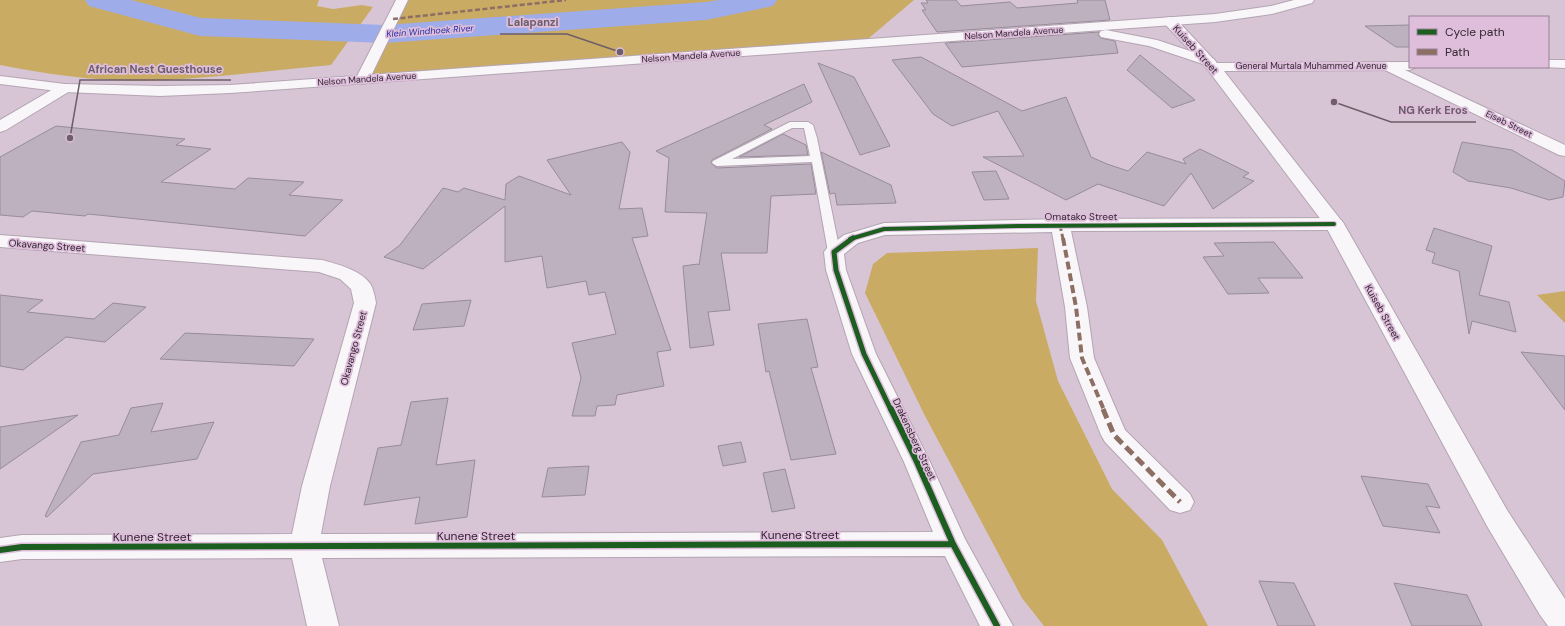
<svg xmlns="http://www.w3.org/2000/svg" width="1565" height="626" font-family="'DM Sans',sans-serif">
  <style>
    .green { fill: #c9ab64 }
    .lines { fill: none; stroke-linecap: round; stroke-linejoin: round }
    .river { fill: #9eacea; fill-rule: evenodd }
    .building { fill: #bdb1bf; stroke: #978c99 }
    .service-casing { stroke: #b3a5b2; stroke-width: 2 }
    .minor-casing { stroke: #b3a5b2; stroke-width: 2 }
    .tertiary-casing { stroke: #b3a5b2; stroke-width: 2 }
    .secondary-casing { stroke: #b3a5b2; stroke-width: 2 }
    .service { fill: #f9f6f9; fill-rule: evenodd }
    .minor { fill: #f9f6f9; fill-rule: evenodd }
    .tertiary { fill: #f9f6f9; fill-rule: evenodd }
    .secondary { fill: #f9f6f9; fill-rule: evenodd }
    .quiet-far3 { stroke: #8d6e63; stroke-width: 2.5; stroke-dasharray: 5 2.5; stroke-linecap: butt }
    .quiet-far2 { stroke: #8d6e63; stroke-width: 3; stroke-dasharray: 6 3; stroke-linecap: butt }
    .quiet-far1 { stroke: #8d6e63; stroke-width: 4; stroke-dasharray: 8 4; stroke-linecap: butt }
    .quiet { stroke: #8d6e63; stroke-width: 5; stroke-dasharray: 10 5; stroke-linecap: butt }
    .cycleway-far2-casing { stroke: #debedb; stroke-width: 6 }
    .cycleway-far1-casing { stroke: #debedb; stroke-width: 8 }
    .cycleway-casing { stroke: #debedb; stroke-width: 9 }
    .cycleway-far2 { stroke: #1b5e20; stroke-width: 4 }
    .cycleway-far1 { stroke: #1b5e20; stroke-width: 5 }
    .cycleway { stroke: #1b5e20; stroke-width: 6 }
    .labels { text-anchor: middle; stroke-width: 3.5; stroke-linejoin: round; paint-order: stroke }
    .far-water-label { font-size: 9px; font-style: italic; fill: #202ca1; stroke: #debedb }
    .far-street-label { font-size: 9px; fill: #332732; stroke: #debedb }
    .street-label { font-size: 10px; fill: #332732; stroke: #debedb }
    .near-street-label { font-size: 12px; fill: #332732; stroke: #debedb }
    .leader { fill: none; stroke: #6c5e6b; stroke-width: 1.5 }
    .callout-dot { fill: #6c5e6b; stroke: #debedb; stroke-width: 1.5 }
    .callout-label { font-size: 11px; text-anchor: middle; font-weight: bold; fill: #6c5e6b; stroke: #debedb; stroke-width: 3.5; stroke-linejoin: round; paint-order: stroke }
  </style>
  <rect width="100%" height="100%" fill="#d7c5d5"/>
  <path class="green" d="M 0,0 L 319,0 L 317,6 L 333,9 L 362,5 L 373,7 L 331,65 C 276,70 221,77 167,80 C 112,83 54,76 0,65 Z
    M 402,0 L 914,0 L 863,43 L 362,80 Z
    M 1038,248 L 1036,301 L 1058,381 L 1112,489 L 1162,540 L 1208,626 L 1044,626 L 1022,598 L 925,416 L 865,293 L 873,264 L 887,253 Z
    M 1565,291 L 1565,323 L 1537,295 Z"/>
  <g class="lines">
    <path class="river" d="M 85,0 L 131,0 L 201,18 L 385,25 L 706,2 L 719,0 L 777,0 L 773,6 L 706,20 L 385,43 L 200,36 L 89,6 Z"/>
  </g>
  <path class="building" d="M 926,0 L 956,0 L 961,6 L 1010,2 L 1017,8 L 1078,3 L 1077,0 L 1105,0 L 1110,20 L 937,32 L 922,10 L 926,10 L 921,3 L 928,3 Z
    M 1410,25 L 1410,47 L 1396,47 L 1365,26 Z
    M 1099,32 L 1098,35 L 1101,38 L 1115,41 L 1118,53 L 962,67 L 945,43 Z
    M 1140,55 L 1195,100 L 1172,108 L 1127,70 Z
    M 921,57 L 1022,111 L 1066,97 L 1091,157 L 1107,164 L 1128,171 L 1147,152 L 1186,164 L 1183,159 L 1200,149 L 1249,173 L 1243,177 L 1254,181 L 1213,209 L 1191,173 L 1164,206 L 1098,184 L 1066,200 L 983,157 L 1024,156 L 998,111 L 952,126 L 933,114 L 892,60 Z
    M 818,63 L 854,77 L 890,146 L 860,155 Z
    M 804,84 L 812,102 L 764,125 L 772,129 L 712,160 L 711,163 L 717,168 L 811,164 L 816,194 L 771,196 L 767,253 L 721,253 L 730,310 L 708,312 L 714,345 L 690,348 L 683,266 L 698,264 L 699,265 L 707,213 L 665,212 L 669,158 L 656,151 Z
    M 56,126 L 185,139 L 176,145 L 211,149 L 161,182 L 235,189 L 248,178 L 304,182 L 289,195 L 343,200 L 305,236 L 88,214 L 85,216 L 32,211 L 23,217 L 0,215 L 0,157 Z
    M 783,134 L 806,145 L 808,155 L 739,157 Z
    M 622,142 L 630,152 L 619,209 L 642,208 L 648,236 L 632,238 L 671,350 L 657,352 L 664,386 L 617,395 L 615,405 L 597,406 L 595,416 L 572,416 L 581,378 L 572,343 L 616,334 L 605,292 L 589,295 L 586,281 L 547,288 L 542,256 L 505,262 L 505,206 L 423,269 L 384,257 L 400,245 L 443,188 L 458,192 L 464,188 L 505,200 L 506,184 L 519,176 L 571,195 L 547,160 Z
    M 1462,142 L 1512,150 L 1565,181 L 1563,197 L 1549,200 L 1511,188 L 1468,181 L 1453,172 Z
    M 821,152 L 891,185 L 896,203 L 837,205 L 835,193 L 830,194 Z
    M 996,171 L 1009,199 L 984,200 L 972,172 Z
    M 1434,228 L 1492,246 L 1479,295 L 1509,302 L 1516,332 L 1472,321 L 1469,334 L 1459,271 L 1432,263 L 1435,253 L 1426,250 Z
    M 1274,242 L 1303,278 L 1258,278 L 1269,293 L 1228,294 L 1203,257 L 1224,256 L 1214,243 Z
    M 0,295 L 43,300 L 27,312 L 94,319 L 113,303 L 146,307 L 105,342 L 66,337 L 23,370 L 0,366 Z
    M 471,300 L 464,326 L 413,330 L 422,304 Z
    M 807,319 L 818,367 L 811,368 L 836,454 L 791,460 L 769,371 L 766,372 L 758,324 Z
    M 185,333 L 314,339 L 294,366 L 160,359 Z
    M 1521,352 L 1565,356 L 1565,410 Z
    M 448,398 L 436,465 L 475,460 L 467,517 L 415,524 L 420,497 L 364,505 L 378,448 L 401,445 L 411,402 Z
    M 163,403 L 151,432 L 214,422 L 197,459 L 93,474 L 47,517 L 45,516 L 81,442 L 119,435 L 131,408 Z
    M 78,415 L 0,469 L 0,427 Z
    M 741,442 L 746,462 L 723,466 L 718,446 Z
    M 589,466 L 585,495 L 542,497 L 548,468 Z
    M 785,469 L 795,508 L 772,512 L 763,473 Z
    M 1361,476 L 1428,484 L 1440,508 L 1426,506 L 1440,533 L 1383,526 Z
    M 1259,581 L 1294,583 L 1315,626 L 1278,626 Z
    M 1394,583 L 1467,595 L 1482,626 L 1412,626 Z"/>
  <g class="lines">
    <defs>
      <path id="service" d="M 790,122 L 808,122 L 813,125 L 817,138 L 840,252 L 838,255 L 830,255 L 828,252 L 812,162 L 717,166 L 712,163 L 713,161 ZM 792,128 L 804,128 L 810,156 L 732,159 Z"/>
      <path id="minor" d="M 396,0 L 408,0 L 369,80 L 367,83 L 362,84 L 357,83 L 355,80 Z
        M 1388,62 L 1565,145 L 1565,156 L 1559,155 L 1383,69 L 1381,66 L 1383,63 Z
        M 65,84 L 70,85 L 72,88 L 70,91 L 6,130 L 0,132 L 0,120 L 60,85 Z
        M 1334,218 L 1341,220 L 1344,224 L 1341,228 L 1334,230 L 1071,231 L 1087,307 L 1094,358 L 1125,430 L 1190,494 L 1194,502 L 1190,510 L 1180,513 L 1170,510 L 1105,442 L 1101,435 L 1070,358 L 1065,307 L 1052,232 L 885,235 L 858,243 L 844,254 L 846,270 L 876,354 L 930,462 L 965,539 L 1013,626 L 980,626 L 945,556 L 322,558 L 339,626 L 307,626 L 292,558 L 22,559 L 0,562 L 0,538 L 22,535 L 292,534 L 302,486 L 354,303 L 351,289 L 340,279 L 319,272 L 0,247 L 0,235 L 322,260 C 337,264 365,271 372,287 C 374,292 375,298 376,303 L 330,486 L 321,534 L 933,532 L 904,462 L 852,354 L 826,270 L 824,252 L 827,248 L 844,235 L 884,223 L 1060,219 Z"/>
      <path id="tertiary" d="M 1170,17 L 1175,18 L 1217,63 L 1410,62 L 1410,67 L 1416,67 L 1410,70 L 1224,71 L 1344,224 L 1507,510 L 1565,599 L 1565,626 L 1548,626 L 1540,615 L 1487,526 L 1325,225 L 1208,70 L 1165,24 L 1164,21 L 1165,18 Z
        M 1548,60 L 1565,60 L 1565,68 L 1543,67 L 1548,67 Z"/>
      <path id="secondary" d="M 1294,0 L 1314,0 L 1312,3 L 1272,14 L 1215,22 L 230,93 L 160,96 L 65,92 L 0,84 L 0,76 L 65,84 L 160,86 L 230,85 L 1215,14 L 1271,6 Z
        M 1106,30 L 1157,40 L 1214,59 L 1216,62 L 1214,65 L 1209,66 L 1149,46 L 1101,37 L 1099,34 L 1101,31 Z"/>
    </defs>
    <use href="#service" class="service-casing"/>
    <use href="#minor" class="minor-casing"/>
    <use href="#tertiary" class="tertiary-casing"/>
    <use href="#secondary" class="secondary-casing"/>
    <use href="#service" class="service"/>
    <use href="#minor" class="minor"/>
    <use href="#tertiary" class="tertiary"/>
    <use href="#secondary" class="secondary"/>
    <path class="quiet-far3" d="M 393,19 L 566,0"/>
    <path class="quiet-far2" d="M 1060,225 L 1063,239"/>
    <path class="quiet-far1" d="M 1063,238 L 1076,307 L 1082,358 L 1104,410"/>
    <path class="quiet" d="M 1103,409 L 1114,435 L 1180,502"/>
    <defs>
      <path id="cycleway-far2" d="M 850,239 L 884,229 L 1020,226 L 1334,224"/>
      <path id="cycleway-far1" d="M 853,238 L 834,252 L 836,270 L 864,354 L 891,410"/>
      <path id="cycleway" d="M 891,409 L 917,462 L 953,544 L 997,626
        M 0,550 L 22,547 L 953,544"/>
    </defs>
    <use href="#cycleway-far2" class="cycleway-far2-casing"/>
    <use href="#cycleway-far1" class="cycleway-far1-casing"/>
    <use href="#cycleway" class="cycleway-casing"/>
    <use href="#cycleway-far2" class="cycleway-far2"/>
    <use href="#cycleway-far1" class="cycleway-far1"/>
    <use href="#cycleway" class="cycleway"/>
  </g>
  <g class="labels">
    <g class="far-water-label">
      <text transform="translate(430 31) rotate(-4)" y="3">Klein Windhoek River</text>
    </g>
    <g class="far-street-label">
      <text transform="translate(1014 33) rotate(-4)" y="3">Nelson Mandela Avenue</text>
      <text transform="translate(691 56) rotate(-4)" y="3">Nelson Mandela Avenue</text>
      <text x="1311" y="69">General Murtala Muhammed Avenue</text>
      <text transform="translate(367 79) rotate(-4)" y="3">Nelson Mandela Avenue</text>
      <text transform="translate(1509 124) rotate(26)" y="3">Eiseb Street</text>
    </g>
    <g class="street-label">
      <text transform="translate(1196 49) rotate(48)" y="4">Kuiseb Street</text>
      <text x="1081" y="220">Omatako Street</text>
      <text transform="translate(47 245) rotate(4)" y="4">Okavango Street</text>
      <text transform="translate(1383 312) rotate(61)" y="4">Kuiseb Street</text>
      <text transform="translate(353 348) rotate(-75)" y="4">Okavango Street</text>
      <text transform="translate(915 439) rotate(65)" y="4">Drakensberg Street</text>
    </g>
    <g class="near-street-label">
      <text x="800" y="539">Kunene Street</text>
      <text x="476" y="540">Kunene Street</text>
      <text x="152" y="541">Kunene Street</text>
    </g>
  </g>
  <path class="leader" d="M620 52L567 34H500M70 138L80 80H231M1334 102L1391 122H1476"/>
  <g class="callout-dot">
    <circle cx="620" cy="52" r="4"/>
    <circle cx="70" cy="138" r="4"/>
    <circle cx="1334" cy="102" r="4"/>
  </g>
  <g class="callout-label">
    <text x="533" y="26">Lalapanzi</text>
    <text x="155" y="73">African Nest Guesthouse</text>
    <text x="1433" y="114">NG Kerk Eros</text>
  </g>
  <rect x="1409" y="16" width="140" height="52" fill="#debedb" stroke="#9a8297"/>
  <rect x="1417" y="29" width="20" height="6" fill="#1b5e20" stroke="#9a8297"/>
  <text x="1445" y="36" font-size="12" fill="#332732">Cycle path</text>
  <rect x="1417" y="49" width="20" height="6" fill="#8d6e63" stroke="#9a8297"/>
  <text x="1445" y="56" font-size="12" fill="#332732">Path</text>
</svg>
